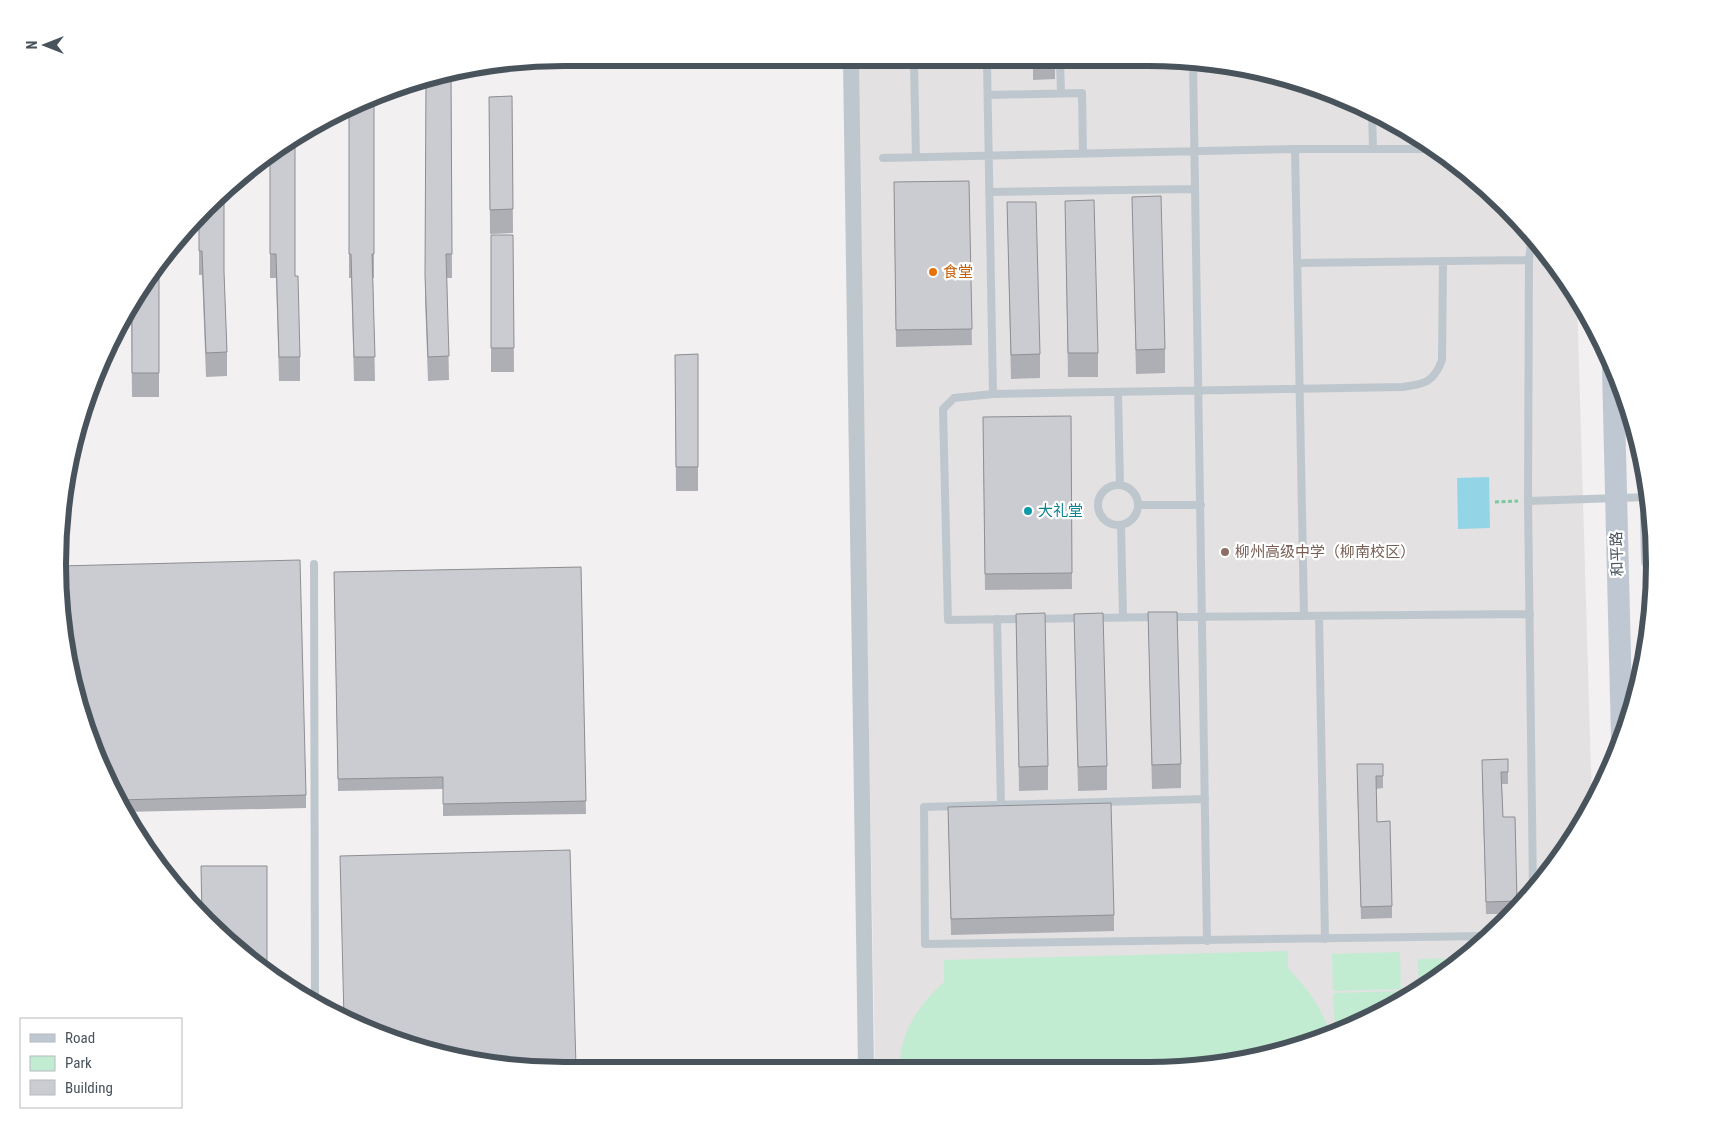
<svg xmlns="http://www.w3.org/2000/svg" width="1712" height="1128" font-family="'Roboto Condensed','Noto Sans SC',sans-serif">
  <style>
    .education { fill: #e3e1e1 }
    .green { fill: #c2ecd2 }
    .water { fill: #93d5e6 }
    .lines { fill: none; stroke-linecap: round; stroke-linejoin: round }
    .path { stroke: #7dc8a2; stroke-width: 3; stroke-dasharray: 4 2.5; stroke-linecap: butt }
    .lane { stroke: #bfc7ce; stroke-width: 8 }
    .street { stroke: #bfc7ce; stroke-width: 16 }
    .secondary { stroke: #bfc8d2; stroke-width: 22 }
    .wall { fill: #aeafb5 }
    .building { fill: #caccd2; stroke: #8d8f93 }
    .food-dot { fill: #e8710a; stroke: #fff; stroke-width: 2 }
    .culture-dot { fill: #0f9aa8; stroke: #fff; stroke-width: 2 }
    .education-dot { fill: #8d6e63; stroke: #fff; stroke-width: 2 }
    .labels { text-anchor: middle; stroke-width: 4.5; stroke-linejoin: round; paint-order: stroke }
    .food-label { font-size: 15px; fill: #c56008; stroke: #fff; text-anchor: start }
    .culture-label { font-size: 15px; fill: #0d838f; stroke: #fff; text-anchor: start }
    .education-label { font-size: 15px; fill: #785e54; stroke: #fff; text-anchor: start }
    .street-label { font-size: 15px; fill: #49535c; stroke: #fff }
    .rim { fill: none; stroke: #49535c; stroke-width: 6 }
  </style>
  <rect width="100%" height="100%" fill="#f2f0f0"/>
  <path class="education" d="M 857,62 L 1214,62 L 1342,96 L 1429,143 L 1482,183 L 1550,255 L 1577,299 L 1592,805 L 1587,817 L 1529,898 L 1457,966 L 1372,1018 L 1279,1053 L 1181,1069 L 875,1068 Z"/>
  <path class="green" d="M 1288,951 L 1288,968 C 1310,992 1319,1004 1331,1034 L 1279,1053 L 1181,1069 L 900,1068 C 899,1033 919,1005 944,982 L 944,960 Z
    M 1400,952 L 1401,989 L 1333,991 L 1332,954 Z
    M 1465,958 L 1457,966 L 1419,989 L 1418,959 Z
    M 1401,991 L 1402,1000 C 1383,1012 1357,1030 1335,1030 L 1333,993 Z"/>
  <path class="water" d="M 1489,477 L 1490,528 L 1458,529 L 1457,478 Z"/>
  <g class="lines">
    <path class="path" d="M 1495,502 L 1518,501"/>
    <path class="lane" d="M 914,62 L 916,157
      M 987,62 L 993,394
      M 1060,62 L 1061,93
      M 1193,62 L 1207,941
      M 988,95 L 1082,93 L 1083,154
      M 1372,112 L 1373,149
      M 1295,149 L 1304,616
      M 883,158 L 1295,149 L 1437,149
      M 989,192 L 1195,189
      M 1532,236 L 1529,260 L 1528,501 L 1533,892
      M 1297,263 L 1529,260
      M 1118,392 L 1120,485
      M1098 505a20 20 0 1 1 40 0a20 20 0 1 1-40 0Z
      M 1528,501 L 1648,497
      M 1139,505 L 1201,505
      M 1121,526 L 1123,618
      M 314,564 L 315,1004
      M 1319,616 L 1325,939
      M 1169,617 L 1530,614
      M 1094,618 L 1158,617
      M 997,619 L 1001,804
      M 1025,619 L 948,620 L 943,409 L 954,398 L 993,394 L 1403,387 C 1425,384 1434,382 1442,360 L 1443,261
      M 1037,619 L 1083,618
      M 1205,799 L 924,807 L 925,944 L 1488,936"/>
    <path class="street" d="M 851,62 L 866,1068"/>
    <path class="secondary" d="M 1613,369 L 1622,739
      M 1651,518 L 1652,561"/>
  </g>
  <path class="wall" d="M 1033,62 L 1055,62 L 1055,79 L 1033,80 Z
    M 451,73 L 452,278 L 447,278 L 449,380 L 428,381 L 425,300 L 426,79 Z
    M 512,96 L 513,233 L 490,234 L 489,97 Z
    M 374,98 L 374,278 L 373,278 L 375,381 L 354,381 L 351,278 L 349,278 L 349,110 Z
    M 270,153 L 295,276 L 300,357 L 300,381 L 279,381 L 276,278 L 270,278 Z
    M 969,181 L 972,345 L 896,347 L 894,182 Z
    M 1132,197 L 1165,349 L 1165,373 L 1136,374 Z
    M 1065,201 L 1098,353 L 1098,377 L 1068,377 Z
    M 1007,202 L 1040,354 L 1040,378 L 1011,379 Z
    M 199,214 L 224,272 L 227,352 L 227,376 L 206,377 L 202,275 L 199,275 Z
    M 491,235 L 513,235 L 514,372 L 491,372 Z
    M 159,261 L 159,397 L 132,397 L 131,302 Z
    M 698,354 L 698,491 L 676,491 L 675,355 Z
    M 97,374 L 97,399 L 86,399 Z
    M 1071,416 L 1072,589 L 985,590 L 983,417 Z
    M 581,567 L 586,814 L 443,816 L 443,789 L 338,791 L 334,572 Z
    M 1148,612 L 1181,764 L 1181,788 L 1152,789 Z
    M 1016,614 L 1048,766 L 1048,790 L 1019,791 Z
    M 1074,614 L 1107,766 L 1107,790 L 1078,791 Z
    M 75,695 L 306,795 L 306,808 L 123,812 Z
    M 1508,759 L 1508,784 L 1502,784 L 1503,817 L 1515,817 L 1517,909 L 1512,914 L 1486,914 L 1482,772 Z
    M 1383,764 L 1383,788 L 1376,789 L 1377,822 L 1392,906 L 1392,918 L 1361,919 L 1357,777 Z
    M 948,807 L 1114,915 L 1114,931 L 951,935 Z"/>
  <path class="building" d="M 451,73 L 452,254 L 446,254 L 449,356 L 428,357 L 425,276 L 426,79 Z
    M 512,96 L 513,209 L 490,210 L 489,97 Z
    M 374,98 L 374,254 L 372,254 L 375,357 L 354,357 L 351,254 L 349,254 L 349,110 Z
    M 295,137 L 295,276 L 298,276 L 300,357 L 279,357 L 276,254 L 270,254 L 270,153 L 282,143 Z
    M 969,181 L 972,329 L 896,330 L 894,182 Z
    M 224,191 L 224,272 L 227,352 L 206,353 L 202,251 L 199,251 L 199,214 L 206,206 Z
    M 1161,196 L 1165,349 L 1136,350 L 1132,197 Z
    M 1094,200 L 1098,353 L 1068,353 L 1065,201 Z
    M 1007,202 L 1036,202 L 1040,354 L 1011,355 Z
    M 491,235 L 513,235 L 514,348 L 491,348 Z
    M 159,261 L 159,373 L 132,373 L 132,302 Z
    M 698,354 L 698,467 L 676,467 L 675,355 Z
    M 1071,416 L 1072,573 L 985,574 L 983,417 Z
    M 300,560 L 306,795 L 118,800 L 75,695 L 59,597 L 59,566 Z
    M 581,567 L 586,801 L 443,804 L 443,777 L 338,779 L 334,572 Z
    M 1148,612 L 1177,612 L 1181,764 L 1152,765 Z
    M 1045,613 L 1048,766 L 1019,767 L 1016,614 Z
    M 1103,613 L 1107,766 L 1078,767 L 1074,614 Z
    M 1508,759 L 1508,772 L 1501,772 L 1503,817 L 1515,817 L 1517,901 L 1486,902 L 1482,760 Z
    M 1357,764 L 1383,764 L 1383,776 L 1376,776 L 1377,822 L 1390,821 L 1392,906 L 1361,907 Z
    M 1111,803 L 1114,915 L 951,919 L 948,807 Z
    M 570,850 L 576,1067 L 498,1066 L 370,1032 L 344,1019 L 340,856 Z
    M 201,866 L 267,866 L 267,972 L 230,945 L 202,916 Z"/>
  <circle class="food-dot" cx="933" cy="272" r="5"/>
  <circle class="culture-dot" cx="1028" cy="511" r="5"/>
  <circle class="education-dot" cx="1225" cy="552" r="5"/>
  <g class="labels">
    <g class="food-label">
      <text x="943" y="277">食堂</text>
    </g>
    <g class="culture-label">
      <text x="1038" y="516">大礼堂</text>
    </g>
    <g class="education-label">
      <text x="1235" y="557">柳州高级中学（柳南校区）</text>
    </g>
    <g class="street-label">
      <text transform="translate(1617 554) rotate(-92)" y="5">和平路</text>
    </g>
  </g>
  <path d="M0 0H1712V1128H0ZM564 66H1148A498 498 0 0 1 1646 564V564A498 498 0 0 1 1148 1062H564A498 498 0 0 1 66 564V564A498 498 0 0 1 564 66Z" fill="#fff" fill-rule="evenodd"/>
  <path class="rim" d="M564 66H1148A498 498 0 0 1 1646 564V564A498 498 0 0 1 1148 1062H564A498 498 0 0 1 66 564V564A498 498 0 0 1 564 66Z"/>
  <rect x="20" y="1018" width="162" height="90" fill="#ffffff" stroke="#b6babe"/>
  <rect x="30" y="1034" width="25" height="8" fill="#bfc8d2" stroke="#b6babe"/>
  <text x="65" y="1043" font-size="15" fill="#49535c">Road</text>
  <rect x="30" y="1056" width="25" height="15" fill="#c2ecd2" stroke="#b6babe"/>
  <text x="65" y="1068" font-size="15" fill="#49535c">Park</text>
  <rect x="30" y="1080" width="25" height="15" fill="#caccd2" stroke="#b6babe"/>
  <text x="65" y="1093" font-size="15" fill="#49535c">Building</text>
  <g transform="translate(45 45) rotate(270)" stroke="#ffffff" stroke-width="4" paint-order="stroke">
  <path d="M0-4L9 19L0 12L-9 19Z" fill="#49535c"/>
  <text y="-8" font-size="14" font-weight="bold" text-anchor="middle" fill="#49535c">N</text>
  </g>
</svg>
